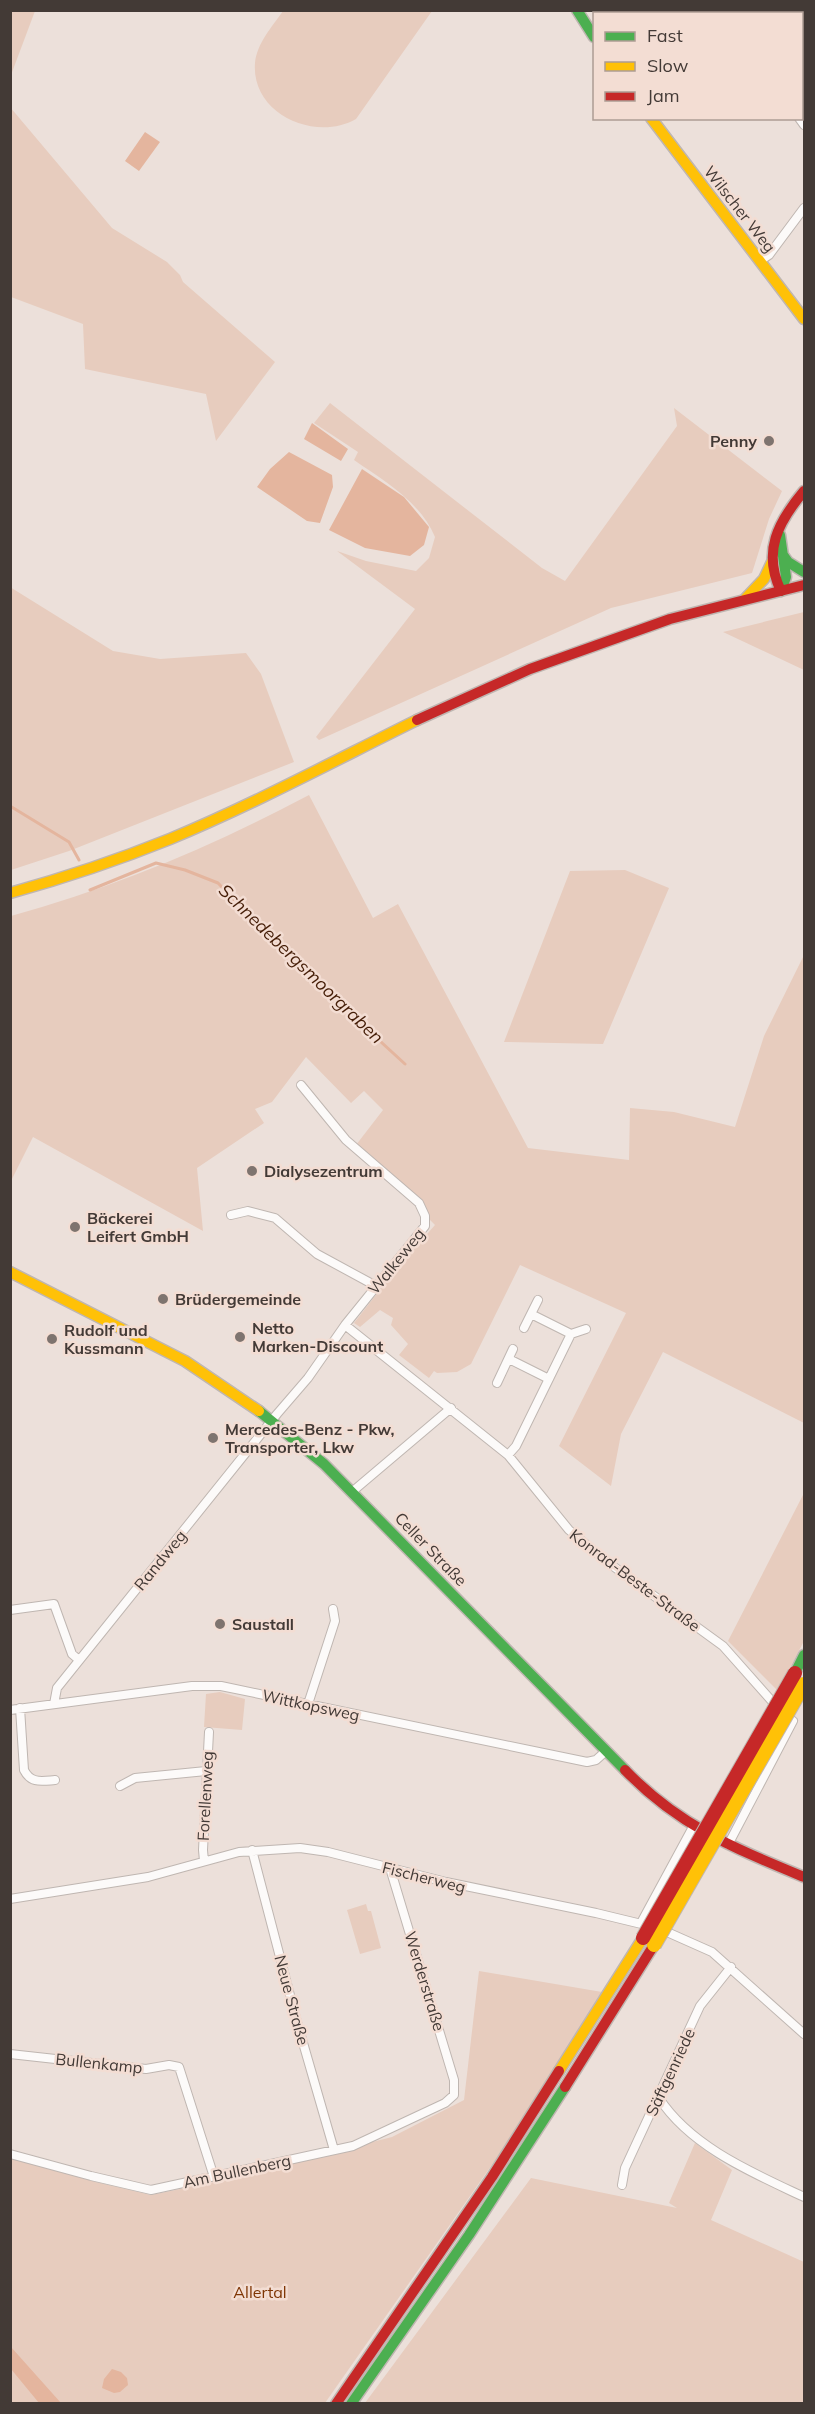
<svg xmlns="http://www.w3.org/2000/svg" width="815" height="2414" font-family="Mulish,sans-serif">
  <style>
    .green { fill: #e7ccbe }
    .water { fill: #e4b59e }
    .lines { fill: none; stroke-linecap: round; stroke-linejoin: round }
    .stream { stroke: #e4b59e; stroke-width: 3 }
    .street-casing { stroke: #bfb6b1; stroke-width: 10 }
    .fast-casing { stroke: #bfb6b1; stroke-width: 13 }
    .slow-casing { stroke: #bfb6b1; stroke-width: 13 }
    .jam-casing { stroke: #bfb6b1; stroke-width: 13 }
    .street { stroke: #fcfaf9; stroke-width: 8 }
    .fast { stroke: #4caf50; stroke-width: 10 }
    .slow { stroke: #ffc107; stroke-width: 10 }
    .jam { stroke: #c62828; stroke-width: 10 }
    .slow-bridge-casing { stroke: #bfb6b1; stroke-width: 16; stroke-linecap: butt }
    .jam-bridge-casing { stroke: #bfb6b1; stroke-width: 16; stroke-linecap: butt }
    .slow-bridge { stroke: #ffc107; stroke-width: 14 }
    .jam-bridge { stroke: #c62828; stroke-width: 14 }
    .poi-dot { fill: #7e746f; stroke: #f3ddd3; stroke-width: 2 }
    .labels { text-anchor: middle; stroke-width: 5; stroke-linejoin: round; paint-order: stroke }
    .street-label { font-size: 16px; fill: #433a36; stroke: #f3ddd3 }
    .poi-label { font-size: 16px; font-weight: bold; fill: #433a36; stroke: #f3ddd3; text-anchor: start }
    .park-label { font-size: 16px; fill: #7e3403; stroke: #f3ddd3 }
    .water-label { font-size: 18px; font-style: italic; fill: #451d07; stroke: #f3ddd3 }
  </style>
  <rect width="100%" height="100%" fill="#ece0da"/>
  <path class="green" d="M 11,10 L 35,11 L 11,75 L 10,11 Z
    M 283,11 L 283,10 L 432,11 L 356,119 C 316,142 251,115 255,63 C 257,43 272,27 283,11 Z
    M 10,107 L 112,228 L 167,262 L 180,275 L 183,282 L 275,362 L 216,441 L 206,394 L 85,369 L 83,324 L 11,297 Z
    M 330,403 L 542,568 L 565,581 L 677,426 L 674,408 L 782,491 L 769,519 L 752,573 L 611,608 L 319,740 L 316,737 L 415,609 L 337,551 L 366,561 L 416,571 L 429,558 L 435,537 C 420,501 384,481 354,460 L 358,452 L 314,423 Z
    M 10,587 L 113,651 L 160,659 L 246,653 L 261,674 L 294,762 L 69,851 L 11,870 Z
    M 804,612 L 804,670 L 723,632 Z
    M 309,795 L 373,918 L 398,904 L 528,1148 L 629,1160 L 630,1108 L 674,1112 L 735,1127 L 764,1036 L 804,955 L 804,1423 L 663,1352 L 621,1434 L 611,1486 L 559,1446 L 626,1313 L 520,1265 L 471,1364 L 457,1372 L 437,1373 L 434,1371 L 429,1378 L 399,1355 L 408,1344 L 391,1325 L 393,1318 L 380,1310 L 360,1327 L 354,1323 L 397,1268 L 435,1225 L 356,1145 L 383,1110 L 364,1091 L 351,1103 L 306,1057 L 272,1102 L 255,1109 L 264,1123 L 197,1168 L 203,1231 L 33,1137 L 11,1181 L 11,916 C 116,887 213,846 309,795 Z
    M 625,870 L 669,888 L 603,1044 L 504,1042 L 570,871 Z
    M 804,1493 L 804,1641 L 778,1691 L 728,1641 Z
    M 220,1692 L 245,1699 L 242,1730 L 204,1727 L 206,1694 Z
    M 366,1904 L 368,1911 L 371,1911 L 381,1948 L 360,1954 L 347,1910 Z
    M 479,1971 L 602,1992 L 503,2149 L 325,2403 L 11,2403 L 10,2158 L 96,2182 L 151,2195 L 219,2181 L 392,2137 L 464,2100 Z
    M 695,2143 L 732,2170 L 711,2220 L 804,2262 L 804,2403 L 365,2403 L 531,2178 L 677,2208 L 669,2203 Z"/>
  <path class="water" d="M 145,132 L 160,142 L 139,171 L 125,161 Z
    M 312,423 L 348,449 L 341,461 L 304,439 Z
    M 289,452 L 332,475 L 333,487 L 320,523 L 307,521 L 257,487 L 270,469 Z
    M 362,469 L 404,497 L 429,527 L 424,545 L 410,556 L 365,548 L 329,530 Z
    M 11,2347 L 61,2403 L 39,2403 L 11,2369 Z
    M 112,2369 L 121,2372 L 127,2378 L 128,2385 L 120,2392 L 114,2393 L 102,2388 L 104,2379 Z"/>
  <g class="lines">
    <path class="stream" d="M 10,806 L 69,842 L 79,860
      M 90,890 L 156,863 L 185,870 L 218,883 L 295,963 L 405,1064"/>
    <defs>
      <path id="street" d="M 684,14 L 686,10
        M 799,118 L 804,125
        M 760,261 L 769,255 L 804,208
        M 231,1215 L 248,1211 L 275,1218 L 317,1254 L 376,1286
        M 531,1314 L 571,1334 L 586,1329
        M 345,1325 L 508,1455 L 569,1530 L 606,1561 L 723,1646 L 785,1716 L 793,1721 L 728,1845
        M 524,1328 L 538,1300
        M 509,1359 L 549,1379
        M 497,1383 L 513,1349
        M 508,1455 L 516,1446 L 571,1334
        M 353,1491 L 451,1408
        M 10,1610 L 54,1604 L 72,1654 L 79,1660
        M 54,1704 L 57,1688 L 277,1414 L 308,1378 L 345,1325 L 425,1226 L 425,1216 L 419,1203 L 346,1140 L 301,1085
        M 308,1704 L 335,1621 L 333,1609
        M 20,1708 L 24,1770 C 31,1784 42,1781 55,1780
        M 10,1710 L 192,1686 L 221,1686 L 587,1762 L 596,1760 L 606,1751
        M 120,1786 L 135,1778 L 206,1771
        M 252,1850 L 297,2022 L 334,2150
        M 204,1861 L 203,1850 L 209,1732
        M 10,1899 L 148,1877 L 239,1852 L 300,1848 L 328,1852 L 446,1882 L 596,1913 L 658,1928 L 712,1952 L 804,2034
        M 641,1923 L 693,1827
        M 10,2054 L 146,2069 L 169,2065 L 179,2067 L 214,2177
        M 659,2098 C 691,2147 753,2173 804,2197
        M 10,2154 L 91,2176 L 151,2190 L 353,2146 L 445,2103 L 454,2095 L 454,2080 L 390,1868
        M 622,2185 L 625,2168 L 700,2006 L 731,1967"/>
      <path id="fast" d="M 577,10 L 594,37
        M 780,535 L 786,577 L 781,591
        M 783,555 L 788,562 L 804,572
        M 259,1411 L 324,1464 L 625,1770
        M 795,1673 L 804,1655
        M 351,2404 L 469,2235 L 565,2087"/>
      <path id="slow" d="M 651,118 L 804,319
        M 746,598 L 764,579 L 772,562
        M 10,893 C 64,878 118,860 170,839 C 254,804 336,760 417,720
        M 10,1272 L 185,1361 L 259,1411
        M 559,2071 L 643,1938"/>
      <path id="jam" d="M 781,591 C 762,552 778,522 804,491
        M 417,720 L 530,669 L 670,619 L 804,585
        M 625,1770 C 679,1826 734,1848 804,1877
        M 565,2087 L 654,1945
        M 336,2404 L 492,2177 L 559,2071"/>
    </defs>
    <use href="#street" class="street-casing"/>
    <use href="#fast" class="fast-casing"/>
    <use href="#slow" class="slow-casing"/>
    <use href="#jam" class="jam-casing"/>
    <use href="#street" class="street"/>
    <use href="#fast" class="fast"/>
    <use href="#slow" class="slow"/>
    <use href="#jam" class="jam"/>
    <defs>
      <path id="slow-bridge" d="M 654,1945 L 804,1684"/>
      <path id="jam-bridge" d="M 643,1938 L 795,1673"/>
    </defs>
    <use href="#slow-bridge" class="slow-bridge-casing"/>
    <use href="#jam-bridge" class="jam-bridge-casing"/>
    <use href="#slow-bridge" class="slow-bridge"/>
    <use href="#jam-bridge" class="jam-bridge"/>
  </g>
  <g class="poi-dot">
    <circle cx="769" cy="441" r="6"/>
    <circle cx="252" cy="1171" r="6"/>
    <circle cx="75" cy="1227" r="6"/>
    <circle cx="163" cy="1299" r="6"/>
    <circle cx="240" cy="1337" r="6"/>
    <circle cx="52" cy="1339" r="6"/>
    <circle cx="213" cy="1438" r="6"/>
    <circle cx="220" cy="1624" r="6"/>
  </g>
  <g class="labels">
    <g class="street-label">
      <text transform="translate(740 209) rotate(52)" y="6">Wilscher Weg</text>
      <text transform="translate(396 1261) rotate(-51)" y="6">Walkeweg</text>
      <text transform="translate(431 1549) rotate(46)" y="6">Celler Straße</text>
      <text transform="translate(160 1560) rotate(-51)" y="6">Randweg</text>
      <text transform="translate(635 1580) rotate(37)" y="6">Konrad-Beste-Straße</text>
      <text transform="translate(311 1705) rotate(12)" y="6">Wittkopsweg</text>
      <text transform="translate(205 1796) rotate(-87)" y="6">Forellenweg</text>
      <text transform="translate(424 1877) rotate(14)" y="6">Fischerweg</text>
      <text transform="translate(425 1981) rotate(73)" y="6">Werderstraße</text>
      <text transform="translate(292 2000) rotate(75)" y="6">Neue Straße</text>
      <text transform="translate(99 2063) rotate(6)" y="6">Bullenkamp</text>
      <text transform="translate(670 2072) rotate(-65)" y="6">Säftgenriede</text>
      <text transform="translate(237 2171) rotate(-12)" y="6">Am Bullenberg</text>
    </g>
    <g class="poi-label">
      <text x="757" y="447" text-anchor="end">Penny</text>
      <text x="264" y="1177">Dialysezentrum</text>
      <text x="87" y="1224">Bäckerei<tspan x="87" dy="18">Leifert GmbH</tspan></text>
      <text x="175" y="1305">Brüdergemeinde</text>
      <text x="252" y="1334">Netto<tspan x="252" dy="18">Marken-Discount</tspan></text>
      <text x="64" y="1336">Rudolf und<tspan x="64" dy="18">Kussmann</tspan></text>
      <text x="225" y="1435">Mercedes-Benz - Pkw,<tspan x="225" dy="18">Transporter, Lkw</tspan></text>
      <text x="232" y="1630">Saustall</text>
    </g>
    <g class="park-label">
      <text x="260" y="2298">Allertal</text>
    </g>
    <g class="water-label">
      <text transform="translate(301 964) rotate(44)" y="6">Schnedebergsmoorgraben</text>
    </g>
  </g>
  <rect width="815" height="2414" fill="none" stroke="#433a36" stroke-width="24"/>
  <rect x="593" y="12" width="210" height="108" fill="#f3ddd3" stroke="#ad9c94" stroke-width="1.5"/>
  <rect x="605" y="32" width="30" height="9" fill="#4caf50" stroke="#ad9c94" stroke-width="1.5"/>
  <text x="647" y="42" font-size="18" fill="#433a36">Fast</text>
  <rect x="605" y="62" width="30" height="9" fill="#ffc107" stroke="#ad9c94" stroke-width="1.5"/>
  <text x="647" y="72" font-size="18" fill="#433a36">Slow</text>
  <rect x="605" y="92" width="30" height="9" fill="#c62828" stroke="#ad9c94" stroke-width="1.5"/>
  <text x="647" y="102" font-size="18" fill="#433a36">Jam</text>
</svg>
